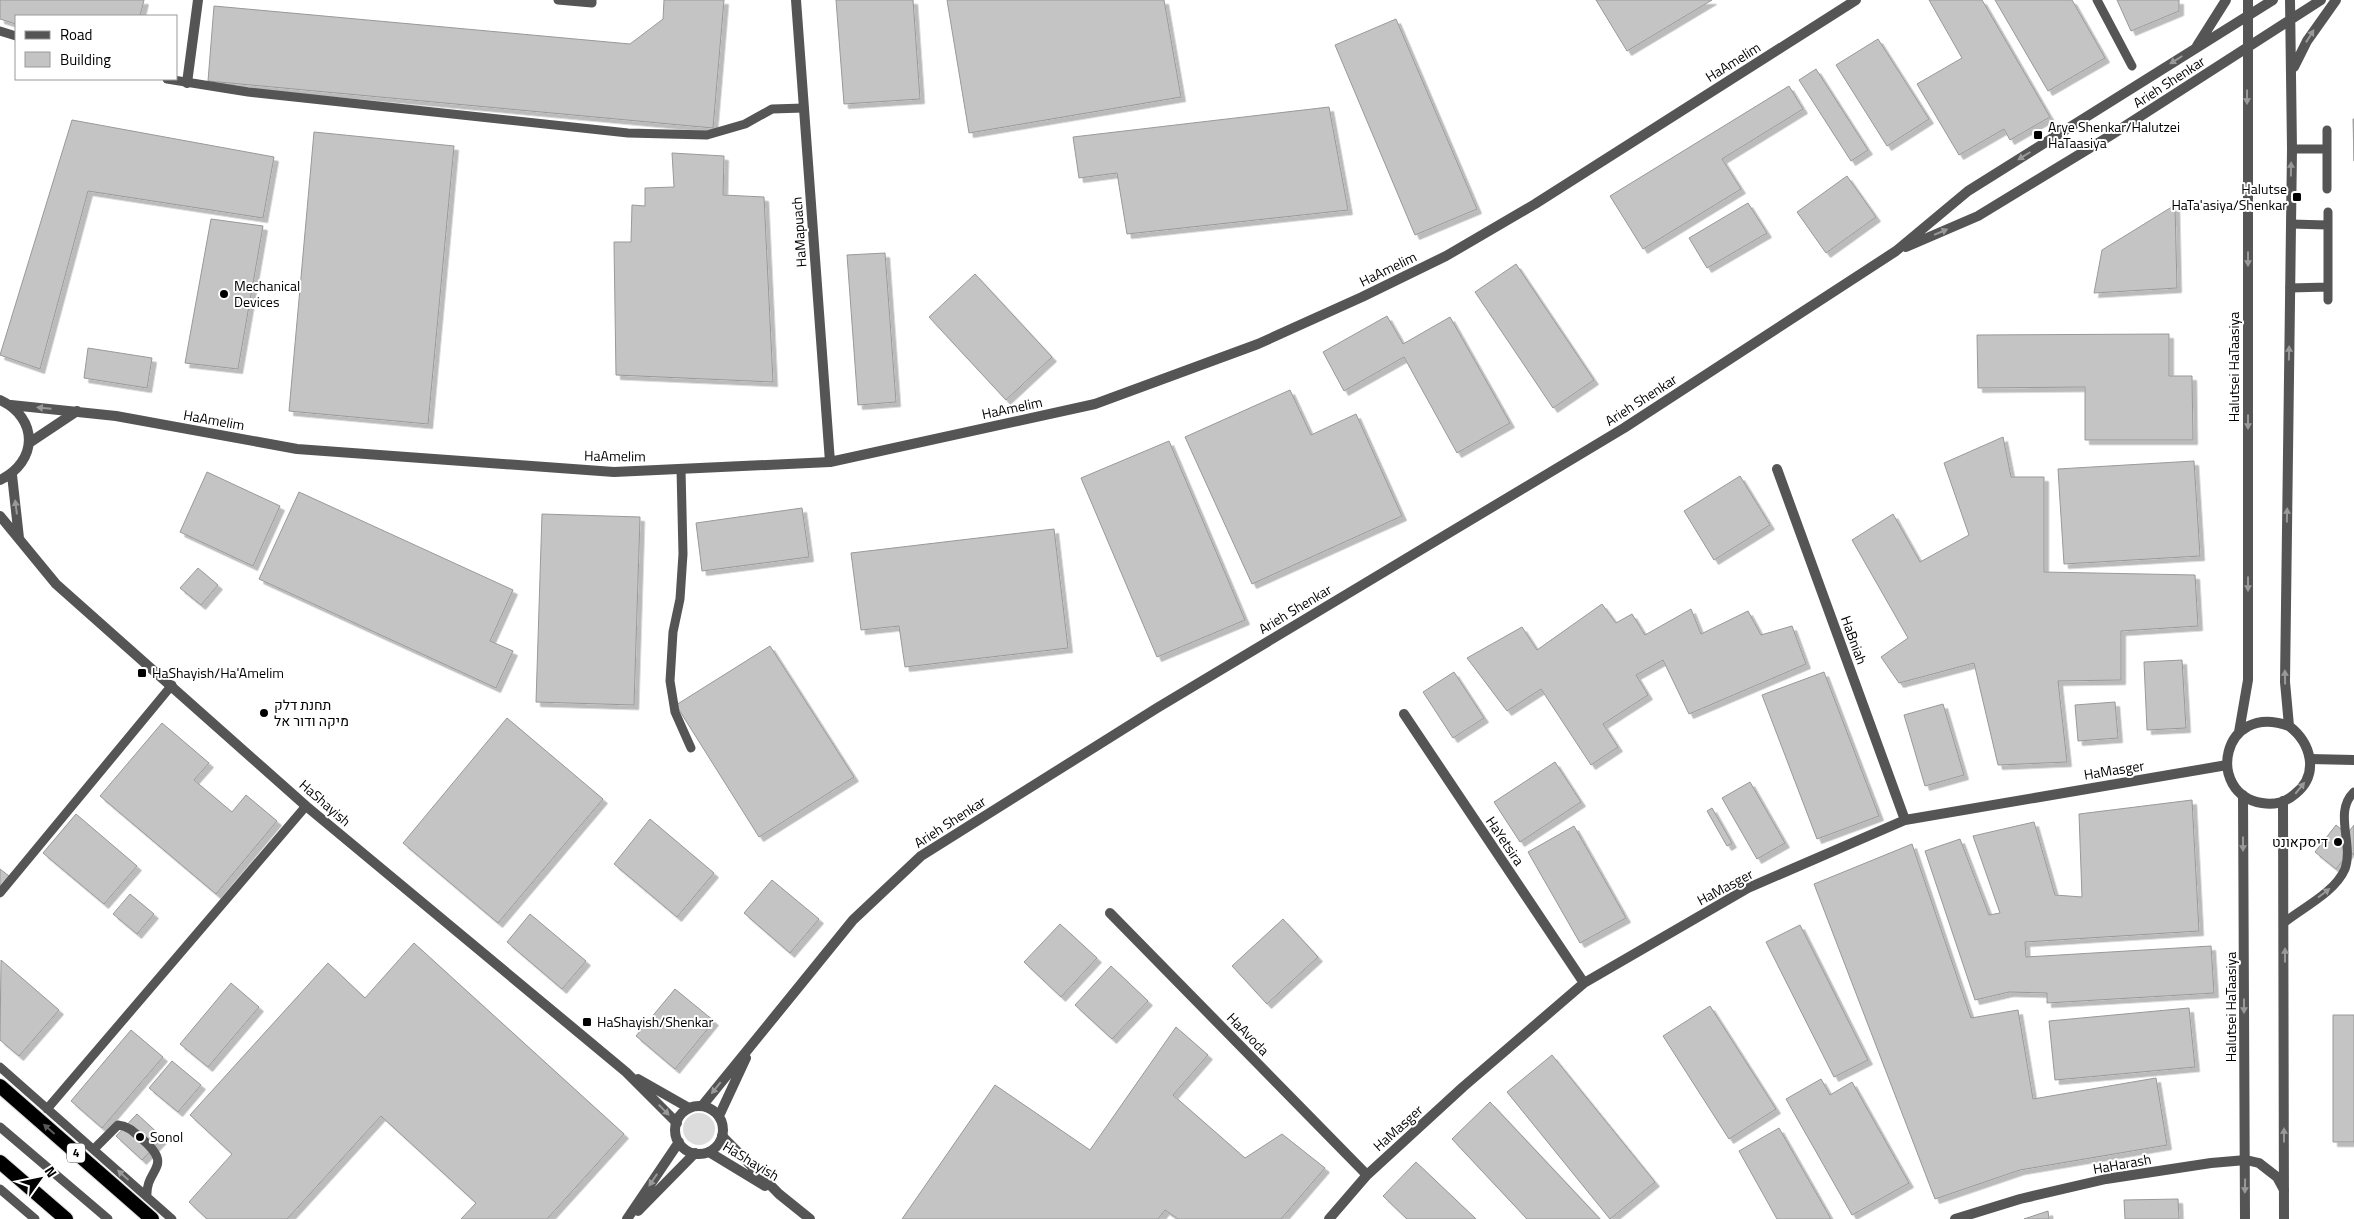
<svg xmlns="http://www.w3.org/2000/svg" width="2354" height="1219" font-family="'Titillium Web',Heebo,sans-serif">
  <style>
    .green { fill: #dcdcdc }
    .building { fill: #c4c4c4; stroke: #999; filter: url(#shadow) }
    .lines { fill: none; stroke-linecap: round; stroke-linejoin: round }
    .trunk-casing { stroke: #dbdbdb; stroke-width: 16 }
    .service { stroke: #555; stroke-width: 9 }
    .minor { stroke: #555; stroke-width: 10 }
    .tertiary { stroke: #555; stroke-width: 10 }
    .trunk { stroke: #000; stroke-width: 14 }
    .oneway { fill: #999 }
    .oneway2 { fill: #595959 }
    .poi-dot { fill: #000; stroke: #fff; stroke-width: 2 }
    .labels { text-anchor: middle; stroke-width: 4; stroke-linejoin: round; paint-order: stroke }
    .shield { fill: #fff; stroke: #4c4c4c; stroke-width: 1 }
    .shield-label { font-size: 12px; font-weight: bold; fill: #000 }
    .street-label { font-size: 14px; fill: #000; stroke: #fff }
    .poi-label { font-size: 14px; fill: #000; stroke: #fff; text-anchor: start }
  </style>
  <defs>
    <filter id="shadow"><feDropShadow dx="4.5" dy="4.5" stdDeviation="0" flood-color="#0004"/></filter>
  </defs>
  <rect width="100%" height="100%" fill="#fff"/>
  <path class="green" d="M683 1129a16 16 0 1 1 32 0a16 16 0 1 1-32 0Z"/>
  <path class="building" d="M 0,0 L 144,0 L 140,16 L 16,16 L 16,24 L 0,19 Z
    M 664,0 L 724,0 L 713,128 L 208,81 L 214,6 L 630,44 L 663,19 Z
    M 836,0 L 913,0 L 920,99 L 844,104 Z
    M 947,0 L 1164,0 L 1181,97 L 969,133 Z
    M 1596,0 L 1712,0 L 1627,51 Z
    M 1929,0 L 1982,0 L 2050,117 L 2010,140 L 2004,129 L 1959,155 L 1917,84 L 1962,58 Z
    M 1995,0 L 2072,0 L 2105,58 L 2048,91 Z
    M 2117,0 L 2179,0 L 2179,11 L 2131,31 Z
    M 1396,19 L 1477,209 L 1415,235 L 1335,45 Z
    M 1878,39 L 1929,119 L 1887,146 L 1836,65 Z
    M 1816,69 L 1868,150 L 1851,161 L 1799,80 Z
    M 1789,86 L 1803,109 L 1722,159 L 1741,189 L 1643,249 L 1610,196 Z
    M 1329,107 L 1348,210 L 1127,234 L 1117,173 L 1079,178 L 1073,137 Z
    M 2353,119 L 2354,119 L 2354,161 Z
    M 72,120 L 274,157 L 263,218 L 88,191 L 40,369 L 0,355 Z
    M 314,132 L 454,146 L 428,424 L 289,411 Z
    M 672,153 L 724,156 L 723,195 L 764,197 L 773,382 L 616,375 L 614,242 L 631,242 L 632,205 L 645,206 L 645,188 L 674,187 Z
    M 1847,176 L 1876,217 L 1826,253 L 1797,212 Z
    M 1748,203 L 1767,233 L 1707,268 L 1689,238 Z
    M 2175,205 L 2177,288 L 2094,293 L 2102,250 Z
    M 211,219 L 263,226 L 238,369 L 185,363 Z
    M 885,253 L 896,402 L 858,405 L 847,255 Z
    M 1516,264 L 1594,380 L 1553,408 L 1475,292 Z
    M 975,274 L 1052,357 L 1006,400 L 929,317 Z
    M 1387,316 L 1403,344 L 1450,317 L 1510,423 L 1457,453 L 1404,357 L 1344,391 L 1323,352 Z
    M 2169,334 L 2169,376 L 2192,376 L 2193,440 L 2085,440 L 2085,387 L 1978,388 L 1977,335 Z
    M 88,348 L 152,358 L 147,388 L 84,378 Z
    M 1290,390 L 1311,435 L 1356,414 L 1402,516 L 1252,584 L 1185,437 Z
    M 2003,437 L 2011,477 L 2044,477 L 2044,572 L 2195,575 L 2198,626 L 2121,631 L 2121,680 L 2058,681 L 2067,762 L 1998,765 L 1974,663 L 1899,683 L 1881,657 L 1908,638 L 1852,540 L 1893,514 L 1920,562 L 1969,535 L 1944,463 Z
    M 1169,441 L 1245,620 L 1157,657 L 1081,478 Z
    M 2194,461 L 2200,556 L 2064,564 L 2058,469 Z
    M 207,472 L 280,506 L 253,566 L 180,532 Z
    M 1740,476 L 1770,525 L 1714,560 L 1684,511 Z
    M 299,492 L 513,590 L 490,641 L 513,651 L 496,688 L 259,579 Z
    M 802,508 L 809,557 L 702,571 L 696,523 Z
    M 542,514 L 640,517 L 634,705 L 536,702 Z
    M 1054,529 L 1068,648 L 905,667 L 899,626 L 861,630 L 851,553 Z
    M 198,568 L 218,585 L 201,605 L 180,588 Z
    M 1602,604 L 1616,623 L 1632,614 L 1645,635 L 1691,609 L 1701,634 L 1748,611 L 1761,635 L 1792,626 L 1806,664 L 1689,714 L 1663,660 L 1636,675 L 1648,695 L 1603,724 L 1618,747 L 1591,765 L 1541,689 L 1507,711 L 1467,658 L 1522,627 L 1537,650 Z
    M 770,646 L 854,777 L 759,837 L 676,705 Z
    M 2182,660 L 2186,728 L 2147,730 L 2144,662 Z
    M 1454,672 L 1484,718 L 1453,738 L 1423,692 Z
    M 1824,672 L 1879,816 L 1817,839 L 1762,695 Z
    M 2115,702 L 2118,738 L 2078,741 L 2075,705 Z
    M 1943,704 L 1964,775 L 1925,786 L 1904,715 Z
    M 507,718 L 603,799 L 498,923 L 403,843 Z
    M 162,723 L 209,763 L 194,780 L 232,812 L 246,795 L 277,821 L 216,894 L 100,796 Z
    M 1555,762 L 1581,802 L 1520,842 L 1494,802 Z
    M 1750,782 L 1785,843 L 1757,859 L 1722,798 Z
    M 2192,800 L 2199,931 L 2025,942 L 2026,957 L 2211,946 L 2214,993 L 2047,1003 L 2047,993 L 2009,992 L 1975,1000 L 1925,851 L 1960,839 L 1989,915 L 2000,913 L 1973,836 L 2034,822 L 2055,895 L 2082,897 L 2079,814 Z
    M 1712,808 L 1732,843 L 1727,846 L 1707,811 Z
    M 76,814 L 137,866 L 104,904 L 43,853 Z
    M 650,819 L 714,873 L 677,917 L 614,864 Z
    M 2336,825 L 2347,834 L 2354,825 L 2354,855 L 2350,851 L 2336,869 L 2315,852 Z
    M 1574,826 L 1626,918 L 1580,943 L 1528,852 Z
    M 1912,844 L 1971,1018 L 2018,1010 L 2033,1099 L 2156,1078 L 2167,1145 L 2020,1170 L 1935,1199 L 1814,884 Z
    M 0,869 L 9,876 L 0,887 Z
    M 772,880 L 819,919 L 790,953 L 744,913 Z
    M 130,894 L 154,914 L 137,934 L 113,914 Z
    M 530,914 L 586,961 L 562,989 L 507,942 Z
    M 1283,919 L 1318,957 L 1267,1004 L 1232,966 Z
    M 1060,924 L 1097,958 L 1061,997 L 1024,962 Z
    M 1800,925 L 1868,1060 L 1834,1077 L 1766,942 Z
    M 414,943 L 624,1134 L 547,1219 L 461,1219 L 476,1203 L 381,1116 L 287,1219 L 207,1219 L 189,1202 L 232,1154 L 190,1115 L 328,963 L 365,998 Z
    M 1,960 L 59,1010 L 19,1056 L 0,1040 Z
    M 1111,966 L 1148,1001 L 1112,1039 L 1075,1005 Z
    M 231,983 L 259,1007 L 208,1067 L 180,1044 Z
    M 675,989 L 714,1021 L 675,1069 L 636,1036 Z
    M 1710,1006 L 1776,1109 L 1729,1139 L 1663,1036 Z
    M 2189,1008 L 2195,1067 L 2055,1080 L 2049,1021 Z
    M 2333,1015 L 2354,1015 L 2354,1142 L 2333,1142 Z
    M 1176,1027 L 1208,1055 L 1173,1095 L 1245,1158 L 1282,1134 L 1325,1168 L 1281,1219 L 1178,1219 L 1165,1210 L 1158,1219 L 902,1219 L 995,1085 L 1090,1150 Z
    M 131,1030 L 163,1057 L 102,1128 L 71,1101 Z
    M 1552,1055 L 1655,1182 L 1610,1219 L 1507,1092 Z
    M 172,1061 L 201,1085 L 178,1112 L 149,1088 Z
    M 1821,1079 L 1830,1095 L 1852,1082 L 1909,1183 L 1852,1215 L 1786,1099 Z
    M 1490,1102 L 1600,1219 L 1527,1219 L 1452,1139 Z
    M 137,1114 L 163,1138 L 142,1160 L 116,1136 Z
    M 1779,1128 L 1831,1219 L 1777,1219 L 1739,1151 Z
    M 1416,1162 L 1476,1219 L 1407,1219 L 1383,1196 Z
    M 2178,1199 L 2179,1219 L 2125,1219 L 2124,1200 Z
    M 2048,1211 L 2049,1219 L 2024,1219 Z"/>
  <g class="lines">
    <defs>
      <path id="trunk" d="M 0,1086 L 152,1219
        M 0,1162 L 66,1219"/>
    </defs>
    <use href="#trunk" class="trunk-casing"/>
    <path class="service" d="M 558,0 L 592,3 L 592,0
      M 2097,0 L 2132,66
      M 0,31 L 16,36
      M 167,79 L 248,92 L 628,133 L 707,135 L 745,124 L 772,109 L 804,108
      M 2292,149 L 2327,149
      M 2327,189 L 2327,130
      M 2291,224 L 2327,225
      M 2290,288 L 2328,287
      M 2328,300 L 2328,212
      M 681,469 L 683,554 L 680,599 L 673,632 L 670,681 L 675,712 L 691,748
      M 0,893 L 172,685
      M 2285,922 C 2304,907 2335,892 2345,869 C 2354,844 2333,812 2354,792
      M 0,1067 L 172,1219
      M 47,1109 L 306,806
      M 0,1127 L 108,1219
      M 94,1149 L 118,1125 C 128,1126 133,1131 141,1138 C 176,1168 145,1167 147,1197
      M 0,1189 L 35,1219"/>
    <path class="minor" d="M 796,0 L 830,462
      M 187,83 L 198,0
      M 0,400 C 39,418 38,462 0,480
      M 11,405 L 116,416 L 297,449 L 614,472 L 830,462 L 1095,404 L 1258,344 L 1362,297 L 1446,256 L 1535,204 L 1856,0
      M 29,443 L 77,411
      M 1777,469 L 1905,820
      M 12,475 L 19,538
      M 0,516 L 56,584 L 306,806 L 626,1072 L 677,1123
      M 1404,714 L 1584,983
      M 2310,759 L 2354,760
      M 1110,913 L 1367,1175
      M 638,1079 L 689,1108
      M 722,1136 L 779,1194 L 810,1219
      M 709,1152 L 765,1186
      M 1329,1219 L 1367,1175 L 1463,1087 L 1584,983 L 1748,888 L 1905,820 L 2227,765
      M 1955,1219 L 2020,1199 L 2106,1179 L 2211,1163 L 2246,1160 L 2259,1163 L 2277,1177 L 2284,1190"/>
    <path class="tertiary" d="M 2197,46 L 2226,0
      M 2294,67 L 2307,41 L 2336,0
      M 1906,247 L 1978,216 L 2108,137 L 2321,0
      M 2289,726 C 2221,701 2205,794 2262,803 C 2274,805 2286,802 2295,794 C 2320,774 2311,743 2289,726 L 2285,682 L 2292,149 L 2290,0
      M 2239,732 L 2248,680 L 2248,0
      M 2243,795 L 2245,1219
      M 2283,801 L 2284,1219
      M 702,1106 L 853,920 L 921,856 L 1157,708 L 1624,428 L 1896,251 L 1968,191 L 2273,0
      M675 1130a24 24 0 1 1 48 0a24 24 0 1 1-48 0Z
      M 719,1116 L 746,1058
      M 638,1211 L 695,1153
      M 627,1219 L 679,1142"/>
    <use href="#trunk" class="trunk"/>
  </g>
  <defs><path id="oneway-solid" d="M-6-.8H1V-3.2L6.5 0L1 3.2V.8H-6Z" transform="scale(1.25)"/></defs>
  <g class="oneway">
    <use href="#oneway-solid" transform="translate(2310 36) rotate(-58)"/>
    <use href="#oneway-solid" transform="translate(2176 60) rotate(148)"/>
    <use href="#oneway-solid" transform="translate(2247 97) rotate(90)"/>
    <use href="#oneway-solid" transform="translate(2024 156) rotate(148)"/>
    <use href="#oneway-solid" transform="translate(2291 169) rotate(-89)"/>
    <use href="#oneway-solid" transform="translate(1941 232) rotate(-23)"/>
    <use href="#oneway-solid" transform="translate(2248 259) rotate(90)"/>
    <use href="#oneway-solid" transform="translate(2289 353) rotate(-89)"/>
    <use href="#oneway-solid" transform="translate(44 408) rotate(-175)"/>
    <use href="#oneway-solid" transform="translate(2248 422) rotate(90)"/>
    <use href="#oneway-solid" transform="translate(16 507) rotate(-97)"/>
    <use href="#oneway-solid" transform="translate(2287 515) rotate(-89)"/>
    <use href="#oneway-solid" transform="translate(2248 584) rotate(90)"/>
    <use href="#oneway-solid" transform="translate(2285 677) rotate(-91)"/>
    <use href="#oneway-solid" transform="translate(2300 788) rotate(-51)"/>
    <use href="#oneway-solid" transform="translate(2243 844) rotate(90)"/>
    <use href="#oneway-solid" transform="translate(2324 893) rotate(-37)"/>
    <use href="#oneway-solid" transform="translate(2285 955) rotate(-90)"/>
    <use href="#oneway-solid" transform="translate(2244 1006) rotate(90)"/>
    <use href="#oneway-solid" transform="translate(716 1088) rotate(129)"/>
    <use href="#oneway-solid" transform="translate(664 1110) rotate(45)"/>
    <use href="#oneway-solid" transform="translate(2284 1135) rotate(-90)"/>
    <use href="#oneway-solid" transform="translate(123 1175) rotate(-138)"/>
    <use href="#oneway-solid" transform="translate(653 1180) rotate(124)"/>
    <use href="#oneway-solid" transform="translate(2245 1186) rotate(91)"/>
  </g>
  <use class="oneway2" href="#oneway-solid" transform="translate(49 1129) rotate(-139)"/>
  <g class="poi-dot">
    <rect x="2033" y="130" width="10" height="10" rx="2.5"/>
    <rect x="2292" y="192" width="10" height="10" rx="2.5"/>
    <circle cx="224" cy="294" r="5"/>
    <rect x="137" y="668" width="10" height="10" rx="2.5"/>
    <circle cx="264" cy="713" r="5"/>
    <circle cx="2338" cy="842" r="5"/>
    <rect x="582" y="1017" width="10" height="10" rx="2.5"/>
    <circle cx="140" cy="1137" r="5"/>
  </g>
  <g class="labels">
    <rect class="shield" x="67" y="1143.5" width="18" height="19" rx="4"/>
    <g class="shield-label">
      <text x="76" y="1157">4</text>
    </g>
    <g class="street-label">
      <text transform="translate(1733 62) rotate(-32)" y="5">HaAmelim</text>
      <text transform="translate(2169 82) rotate(-33)" y="5">Arieh Shenkar</text>
      <text transform="translate(799 232) rotate(-94)" y="5">HaMapuach</text>
      <text transform="translate(1388 269) rotate(-26)" y="5">HaAmelim</text>
      <text transform="translate(2234 367) rotate(-90)" y="5">Halutsei HaTaasiya</text>
      <text transform="translate(1641 400) rotate(-33)" y="5">Arieh Shenkar</text>
      <text transform="translate(1012 408) rotate(-12)" y="5">HaAmelim</text>
      <text transform="translate(214 420) rotate(10)" y="5">HaAmelim</text>
      <text transform="translate(615 456) rotate(1)" y="5">HaAmelim</text>
      <text transform="translate(1295 609) rotate(-31)" y="5">Arieh Shenkar</text>
      <text transform="translate(1854 640) rotate(70)" y="5">HaBniah</text>
      <text transform="translate(2114 770) rotate(-9)" y="5">HaMasger</text>
      <text transform="translate(325 803) rotate(41)" y="5">HaShayish</text>
      <text transform="translate(950 822) rotate(-33)" y="5">Arieh Shenkar</text>
      <text transform="translate(1505 841) rotate(56)" y="5">HaYetsira</text>
      <text transform="translate(1725 887) rotate(-28)" y="5">HaMasger</text>
      <text transform="translate(2231 1007) rotate(-90)" y="5">Halutsei HaTaasiya</text>
      <text transform="translate(1248 1034) rotate(46)" y="5">HaAvoda</text>
      <text transform="translate(1398 1128) rotate(-42)" y="5">HaMasger</text>
      <text transform="translate(751 1161) rotate(31)" y="5">HaShayish</text>
      <text transform="translate(2122 1164) rotate(-10)" y="5">HaHarash</text>
    </g>
    <g class="poi-label">
      <text x="2048" y="132">Arye Shenkar/Halutzei<tspan x="2048" dy="16">HaTaasiya</tspan></text>
      <text x="2287" y="194" text-anchor="end">Halutse<tspan x="2287" dy="16">HaTa'asiya/Shenkar</tspan></text>
      <text x="234" y="291">Mechanical<tspan x="234" dy="16">Devices</tspan></text>
      <text x="152" y="678">HaShayish/Ha'Amelim</text>
      <text x="274" y="710">תחנת דלק<tspan x="274" dy="16">מיקה ודור אל</tspan></text>
      <text x="2328" y="847" text-anchor="end">דיסקאונט</text>
      <text x="597" y="1027">HaShayish/Shenkar</text>
      <text x="150" y="1142">Sonol</text>
    </g>
  </g>
  <rect x="15" y="15" width="162" height="65" fill="#ffffff" stroke="#999999"/>
  <rect x="25" y="31" width="25" height="8" fill="#555555" stroke="#999999"/>
  <text x="60" y="40" font-size="15" fill="#000000">Road</text>
  <rect x="25" y="52" width="25" height="15" fill="#c4c4c4" stroke="#999999"/>
  <text x="60" y="65" font-size="15" fill="#000000">Building</text>
  <g transform="translate(40 1179) rotate(57)" stroke="#ffffff" stroke-width="4" paint-order="stroke">
  <path d="M0-4L9 19L0 12L-9 19Z" fill="#000000"/>
  <text y="-8" font-size="14" font-weight="bold" text-anchor="middle" fill="#000000">N</text>
  </g>
</svg>
